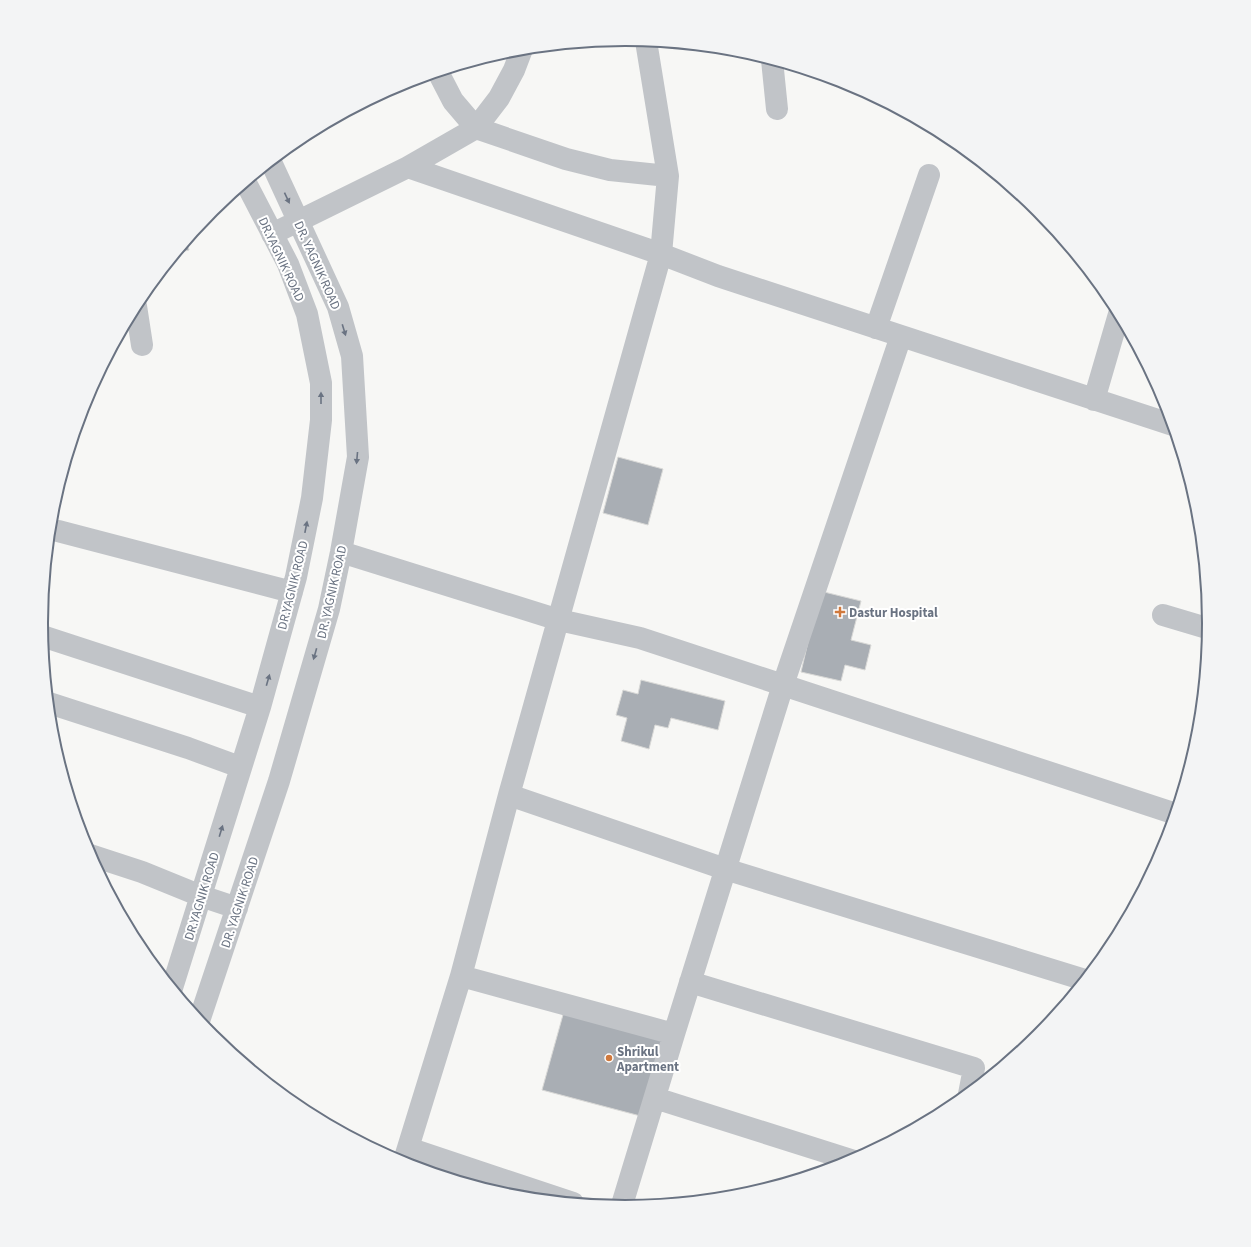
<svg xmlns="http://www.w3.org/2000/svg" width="1251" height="1247" font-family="'Source Sans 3',sans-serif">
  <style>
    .building { fill: #a9aeb4; stroke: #d9d9d7 }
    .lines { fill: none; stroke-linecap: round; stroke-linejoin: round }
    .minor { stroke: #c1c4c8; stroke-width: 22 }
    .oneway { fill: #6a7382 }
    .poi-dot { fill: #d0793d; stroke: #fff; stroke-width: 1.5 }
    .labels { text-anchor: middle; stroke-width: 4; stroke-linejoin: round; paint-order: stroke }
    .street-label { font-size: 13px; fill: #6a7382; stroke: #fff }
    .poi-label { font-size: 13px; font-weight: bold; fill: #6a7382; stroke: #fff; text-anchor: start }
    .rim { fill: none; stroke: #6a7382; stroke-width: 2 }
  </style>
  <rect width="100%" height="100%" fill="#f7f7f5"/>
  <path class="building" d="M 187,241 L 189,250 L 177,253 Z
    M 618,457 L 663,469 L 648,525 L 603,513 Z
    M 820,591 L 861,601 L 851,640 L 871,645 L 865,670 L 845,665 L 841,681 L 801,672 Z
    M 641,680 L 725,701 L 718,730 L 671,718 L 668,728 L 655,725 L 649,749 L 621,741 L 627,718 L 616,715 L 623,690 L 638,694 Z
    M 566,1004 L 674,1034 L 648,1118 L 542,1090 Z"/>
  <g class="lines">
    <path class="minor" d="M 772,60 L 777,109
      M 438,72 L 453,101 L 476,128 L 566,159 L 610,170 L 668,176
      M 408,167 L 476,128 L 499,98 L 514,70 L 522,49
      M 272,234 L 408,167 L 661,254 L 718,276 L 1173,425
      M 136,306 L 142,345
      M 876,328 L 929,175
      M 1094,400 L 1119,314
      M 58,531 L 292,592
      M 341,552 L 559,620 L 640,638 L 1176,814
      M 1163,615 L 1210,629
      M 42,636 L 260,707
      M 49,703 L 188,748 L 240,767
      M 509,795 L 725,869 L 1085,980
      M 90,855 L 142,872 L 201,896 L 237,908
      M 461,976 L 674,1034 L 621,1208
      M 690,982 L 974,1068 L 969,1094
      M 172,988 L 260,707 L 296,577 L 312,498 L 321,420 L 321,383 L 307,314 L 288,264 L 246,183
      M 199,1021 L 279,781 L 329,609 L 341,552 L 358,457 L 352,356 L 338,307 L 271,162
      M 674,1034 L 783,685 L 901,336
      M 655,1098 L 854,1161
      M 408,1148 L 573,1203
      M 403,1164 L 461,976 L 509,795 L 661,254 L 668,176 L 646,41"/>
  </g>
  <defs><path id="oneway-solid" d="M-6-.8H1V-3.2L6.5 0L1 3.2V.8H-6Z"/></defs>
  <g class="oneway">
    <use href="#oneway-solid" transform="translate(287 198) rotate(65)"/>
    <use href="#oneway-solid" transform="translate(344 330) rotate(73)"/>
    <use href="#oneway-solid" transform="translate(321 398) rotate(-90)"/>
    <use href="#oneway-solid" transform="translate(357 458) rotate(95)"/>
    <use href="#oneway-solid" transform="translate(306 527) rotate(-79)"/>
    <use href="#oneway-solid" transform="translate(315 654) rotate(106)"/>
    <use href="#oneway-solid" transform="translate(268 680) rotate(-74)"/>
    <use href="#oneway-solid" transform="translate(221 831) rotate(-73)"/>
  </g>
  <g class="poi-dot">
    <path d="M838 606h4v4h4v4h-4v4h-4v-4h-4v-4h4z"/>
    <circle cx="609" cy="1058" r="4"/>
  </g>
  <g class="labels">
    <g class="street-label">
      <text transform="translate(282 259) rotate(65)" y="5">DR.YAGNIK ROAD</text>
      <text transform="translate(318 265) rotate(66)" y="5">DR. YAGNIK ROAD</text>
      <text transform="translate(292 585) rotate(-76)" y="5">DR.YAGNIK ROAD</text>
      <text transform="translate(331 592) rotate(-77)" y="5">DR. YAGNIK ROAD</text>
      <text transform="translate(201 896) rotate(-73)" y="5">DR.YAGNIK ROAD</text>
      <text transform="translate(239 902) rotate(-72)" y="5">DR. YAGNIK ROAD</text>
    </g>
    <g class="poi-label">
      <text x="849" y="617">Dastur Hospital</text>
      <text x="617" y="1056">Shrikul<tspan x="617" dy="15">Apartment</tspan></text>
    </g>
  </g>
  <path d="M0 0H1251V1247H0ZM48 623a577 577 0 1 1 1154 0a577 577 0 1 1-1154 0Z" fill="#f3f4f5" fill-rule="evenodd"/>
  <path class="rim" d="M48 623a577 577 0 1 1 1154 0a577 577 0 1 1-1154 0Z"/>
</svg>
